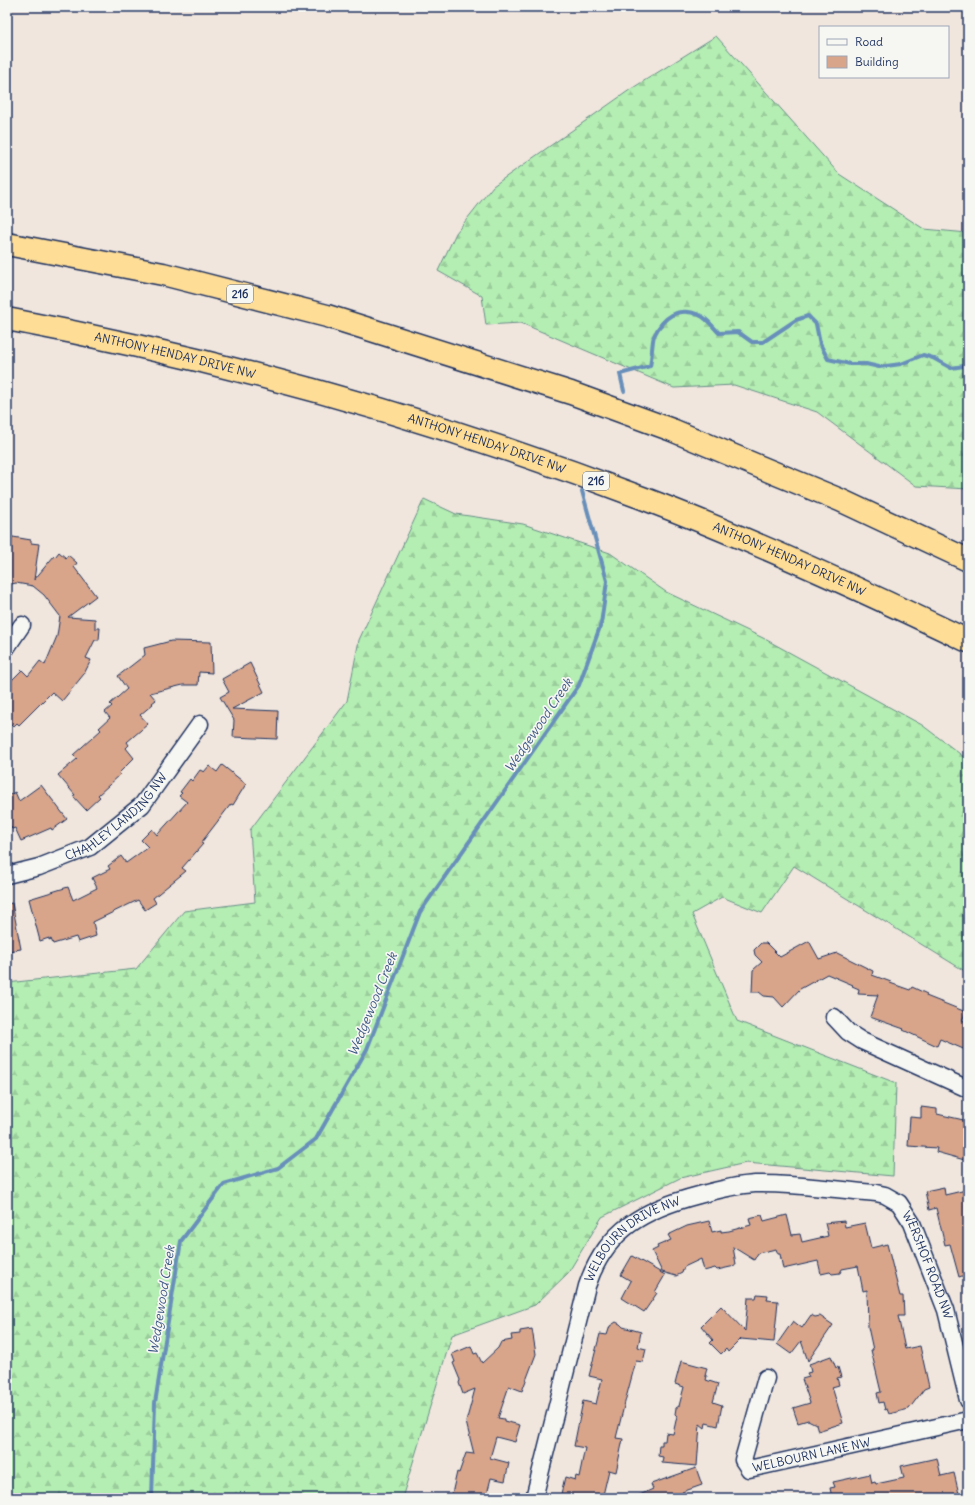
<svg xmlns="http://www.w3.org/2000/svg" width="975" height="1505" font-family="Delius,sans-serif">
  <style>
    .forest { fill: url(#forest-firs); stroke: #688e88 }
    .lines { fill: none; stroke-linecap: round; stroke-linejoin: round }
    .stream { stroke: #678fba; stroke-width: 4 }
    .building { fill: #d8a58b; stroke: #1b2f5e }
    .street-casing { stroke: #1b2f5e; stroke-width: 19 }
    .highway-casing { stroke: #1b2f5e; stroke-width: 25 }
    .street { stroke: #f6f6f2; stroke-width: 16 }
    .highway { stroke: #fedd96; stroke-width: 22 }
    .labels { text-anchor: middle; stroke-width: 3.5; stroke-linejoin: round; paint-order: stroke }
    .shield { fill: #f6f6f2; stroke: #5d6b8a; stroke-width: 1 }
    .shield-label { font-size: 11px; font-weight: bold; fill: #1b2f5e }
    .street-label { font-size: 12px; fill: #1b2f5e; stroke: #f6f6f2 }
    .water-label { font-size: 13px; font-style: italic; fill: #3b5784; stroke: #f6f6f2 }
  </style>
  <defs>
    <pattern id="forest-firs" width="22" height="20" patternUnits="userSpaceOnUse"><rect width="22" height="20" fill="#b4eeb2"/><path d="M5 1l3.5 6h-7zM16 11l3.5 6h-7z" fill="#9acc9c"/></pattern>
  </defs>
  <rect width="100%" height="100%" fill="#f0e6dd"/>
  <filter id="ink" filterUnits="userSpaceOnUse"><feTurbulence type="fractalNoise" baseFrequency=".025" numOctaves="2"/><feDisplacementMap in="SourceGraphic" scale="8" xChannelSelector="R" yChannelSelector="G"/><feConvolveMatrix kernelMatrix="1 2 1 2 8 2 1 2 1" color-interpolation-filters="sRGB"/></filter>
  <g filter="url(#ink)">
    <path class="forest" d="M 716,36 L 839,174 L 924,229 L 968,233 L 968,489 L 916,486 L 817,412 L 734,385 L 674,388 L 521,323 L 486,325 L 482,296 L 438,271 L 456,233 L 493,186 L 631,89 Z
      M 424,499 L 456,514 L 523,524 L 610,553 L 666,592 L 763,638 L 922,725 L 968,760 L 968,973 L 794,866 L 762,913 L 722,897 L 692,914 L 737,1021 L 896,1083 L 893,1176 L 746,1163 L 680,1178 L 602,1217 L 568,1273 L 535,1305 L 452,1335 L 402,1498 L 7,1498 L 7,983 L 136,969 L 184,911 L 255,902 L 250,830 L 347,701 L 359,640 Z"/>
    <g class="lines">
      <path class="stream" d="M 624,391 L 620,374 L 650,366 C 652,358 652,341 654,336 C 663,317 678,306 699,315 C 706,317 714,328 719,333 L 738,332 L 752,342 L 763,342 L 796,320 L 808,316 L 816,324 L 820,344 L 828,359 L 850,364 L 866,364 L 879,367 L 901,364 L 923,355 L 933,358 L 951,368 L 964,366 L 968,357
        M 152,1498 L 155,1403 L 181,1241 L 224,1184 L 278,1168 L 316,1139 L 367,1049 L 420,912 L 579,685 L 601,624 L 607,581 L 582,491"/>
    </g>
    <path class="building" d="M 7,536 L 31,540 L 31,543 L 39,544 L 34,580 L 54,556 L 55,557 L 59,552 L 66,558 L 68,555 L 77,563 L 74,567 L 96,596 L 68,617 L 95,619 L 95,628 L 100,628 L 99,640 L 95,640 L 86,658 L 91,660 L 84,674 L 62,701 L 52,692 L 19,725 L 17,723 L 13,727 L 7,721 L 7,685 L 22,670 L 28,676 L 40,661 L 45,665 L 57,636 L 60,616 L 44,595 L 33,586 L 16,583 L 7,585 Z
      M 171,641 L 211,642 L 212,673 L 199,672 L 198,685 L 183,685 L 150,693 L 156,700 L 152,703 L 153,704 L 140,715 L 148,724 L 127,742 L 129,745 L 126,748 L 134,758 L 119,773 L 120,775 L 98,795 L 100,797 L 86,810 L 73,796 L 75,795 L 58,775 L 77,759 L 73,755 L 101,730 L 99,728 L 110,718 L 105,712 L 112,706 L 110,704 L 127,689 L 118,676 L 145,655 L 144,648 Z
      M 250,663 L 264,692 L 232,709 L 278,711 L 277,739 L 233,737 L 234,720 L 220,697 L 229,692 L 222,679 Z
      M 222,765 L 246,784 L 233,805 L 231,804 L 201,843 L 203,844 L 182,868 L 186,871 L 153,898 L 156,903 L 145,910 L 138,900 L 93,922 L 96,936 L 78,942 L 76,937 L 53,944 L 51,939 L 49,940 L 49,938 L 40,941 L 29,899 L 68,887 L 73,900 L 97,888 L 92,878 L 110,869 L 108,866 L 121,856 L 126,863 L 148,847 L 141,840 L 152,829 L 157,835 L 187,802 L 179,796 L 182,793 L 180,792 L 190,779 L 192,781 L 200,770 L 204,772 L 209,766 L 217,772 Z
      M 41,785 L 67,819 L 52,830 L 51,828 L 21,841 L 15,828 L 12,829 L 11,827 L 7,829 L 7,796 L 15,792 L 19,801 Z
      M 12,903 L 21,949 L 8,951 L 7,945 L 7,904 Z
      M 809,941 L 819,959 L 837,953 L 873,971 L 872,975 L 891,982 L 890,983 L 910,990 L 912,987 L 927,994 L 926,996 L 966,1012 L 962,1020 L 968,1023 L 968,1051 L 940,1039 L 937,1046 L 903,1030 L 904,1029 L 870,1017 L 878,995 L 858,994 L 859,989 L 852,986 L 853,985 L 827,974 L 800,989 L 783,1007 L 774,997 L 764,996 L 759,992 L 752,992 L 753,970 L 762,962 L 755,955 L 754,950 L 761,943 L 766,943 L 780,957 Z
      M 921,1107 L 937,1109 L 937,1114 L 968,1121 L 968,1161 L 936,1152 L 937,1148 L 908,1146 L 910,1117 L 921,1118 Z
      M 944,1187 L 945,1195 L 966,1190 L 968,1198 L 968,1274 L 959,1277 L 950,1244 L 945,1245 L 936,1208 L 929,1210 L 925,1191 Z
      M 762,1215 L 764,1221 L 787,1215 L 792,1235 L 800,1234 L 802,1242 L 828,1236 L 825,1223 L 844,1221 L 845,1227 L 865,1223 L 871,1248 L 887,1244 L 900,1296 L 903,1296 L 904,1316 L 898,1316 L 905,1349 L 920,1346 L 929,1387 L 924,1389 L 909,1409 L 889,1414 L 887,1409 L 885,1410 L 883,1402 L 879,1403 L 877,1393 L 881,1392 L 871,1350 L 873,1350 L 868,1327 L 867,1290 L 863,1291 L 858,1266 L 842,1269 L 840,1273 L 832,1274 L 830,1272 L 821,1274 L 818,1261 L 783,1269 L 780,1254 L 778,1254 L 776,1249 L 758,1253 L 754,1260 L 733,1247 L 736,1264 L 735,1264 L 735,1266 L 717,1270 L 715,1268 L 704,1271 L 701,1259 L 684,1267 L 682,1273 L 676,1276 L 662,1272 L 652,1251 L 658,1248 L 657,1246 L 671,1240 L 668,1235 L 687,1226 L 709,1221 L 712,1232 L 721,1230 L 721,1232 L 729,1231 L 751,1225 L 749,1218 Z
      M 632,1256 L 665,1275 L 655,1292 L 657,1293 L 644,1312 L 622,1298 L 631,1281 L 621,1275 Z
      M 757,1294 L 768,1295 L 767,1300 L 778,1301 L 774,1342 L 741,1339 L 728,1352 L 726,1349 L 721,1354 L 710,1343 L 713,1340 L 701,1326 L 721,1306 L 745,1331 L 748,1298 L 756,1298 Z
      M 811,1315 L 815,1317 L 820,1316 L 833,1325 L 808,1361 L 801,1341 L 791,1354 L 777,1344 L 793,1321 L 802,1328 Z
      M 616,1322 L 620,1324 L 623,1327 L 641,1332 L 638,1347 L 646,1349 L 643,1362 L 636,1361 L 626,1398 L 616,1438 L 623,1439 L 616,1472 L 609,1470 L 603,1495 L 600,1494 L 599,1498 L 560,1498 L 565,1477 L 575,1480 L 576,1476 L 579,1477 L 585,1448 L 574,1446 L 583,1401 L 596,1404 L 602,1379 L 589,1376 L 600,1334 L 607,1335 L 610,1326 Z
      M 532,1329 L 536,1354 L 522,1391 L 509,1386 L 498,1418 L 504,1419 L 504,1421 L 520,1425 L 515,1442 L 496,1437 L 490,1458 L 509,1463 L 505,1481 L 491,1478 L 486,1498 L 451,1498 L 457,1472 L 459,1473 L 466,1453 L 474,1454 L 466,1422 L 475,1389 L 463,1394 L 459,1383 L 460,1380 L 453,1363 L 455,1362 L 452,1354 L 471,1346 L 474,1354 L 477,1353 L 482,1363 L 498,1348 L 501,1342 L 512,1340 L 511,1335 L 520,1334 L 520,1331 Z
      M 831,1356 L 836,1368 L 838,1367 L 841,1377 L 837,1378 L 839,1385 L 832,1387 L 843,1423 L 818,1431 L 816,1424 L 808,1420 L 798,1423 L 793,1408 L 810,1403 L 802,1379 L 809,1377 L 807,1373 L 811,1372 L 809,1364 Z
      M 681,1361 L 707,1368 L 705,1376 L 707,1376 L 706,1380 L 718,1384 L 713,1402 L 722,1405 L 718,1426 L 706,1423 L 705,1428 L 700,1424 L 697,1466 L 662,1463 L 663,1457 L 658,1456 L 659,1445 L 662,1445 L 662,1441 L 665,1441 L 666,1433 L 673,1434 L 677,1416 L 675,1414 L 676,1408 L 679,1406 L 684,1387 L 675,1384 Z
      M 937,1458 L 941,1476 L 954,1473 L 960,1498 L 832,1498 L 830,1488 L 835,1487 L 833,1482 L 870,1474 L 872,1483 L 875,1482 L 876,1484 L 904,1478 L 901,1466 Z
      M 696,1468 L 702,1485 L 682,1492 L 684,1498 L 633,1498 L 653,1489 L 651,1484 Z"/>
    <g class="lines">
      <defs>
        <g id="street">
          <path d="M 7,647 L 22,625"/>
          <path id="s1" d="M 7,875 L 39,867 L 90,847 L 142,805 L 200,724"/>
          <path d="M 834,1017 L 848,1032 L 862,1041 L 968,1089"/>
          <path id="s2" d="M 766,1378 L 743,1460 L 749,1469 L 968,1420"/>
          <path id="s3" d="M 534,1498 L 587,1286 C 606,1229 645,1209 699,1195 C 717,1190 736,1185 755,1184 C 795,1183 836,1190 876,1193 L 885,1195 L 899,1203 L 912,1223 L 946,1310 L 968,1400"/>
        </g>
        <g id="highway">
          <path d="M 7,244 L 163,274 L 327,316 L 571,393 L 672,430 L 772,472 L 840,500 L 968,560"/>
          <path id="s4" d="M 7,319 C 224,360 438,420 645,499 C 755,541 862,590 968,641"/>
        </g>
      </defs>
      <use href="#street" class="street-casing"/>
      <use href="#highway" class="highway-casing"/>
      <use href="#street" class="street"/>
      <use href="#highway" class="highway"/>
    </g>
  </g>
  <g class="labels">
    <g class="shield">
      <rect x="227" y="285" width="26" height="18" rx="3"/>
      <rect x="583" y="472" width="26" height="18" rx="3"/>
    </g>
    <g class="shield-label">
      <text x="240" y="298">216</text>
      <text x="596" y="485">216</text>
    </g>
    <g class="street-label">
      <text dy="4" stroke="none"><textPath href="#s4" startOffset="172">ANTHONY HENDAY DRIVE NW</textPath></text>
      <text dy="4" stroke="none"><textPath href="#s4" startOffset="496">ANTHONY HENDAY DRIVE NW</textPath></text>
      <text dy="4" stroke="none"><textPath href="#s4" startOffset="820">ANTHONY HENDAY DRIVE NW</textPath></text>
      <text dy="4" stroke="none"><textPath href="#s1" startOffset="127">CHAHLEY LANDING NW</textPath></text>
      <text dy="4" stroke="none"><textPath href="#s3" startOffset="287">WELBOURN DRIVE NW</textPath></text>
      <text dy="4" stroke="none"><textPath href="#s3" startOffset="643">WERSHOF ROAD NW</textPath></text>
      <text dy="4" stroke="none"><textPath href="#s2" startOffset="160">WELBOURN LANE NW</textPath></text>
    </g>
    <g class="water-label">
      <text transform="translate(538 725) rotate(-56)" y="5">Wedgewood Creek</text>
      <text transform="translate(372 1004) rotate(-68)" y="5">Wedgewood Creek</text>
      <text transform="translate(161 1300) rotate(-81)" y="5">Wedgewood Creek</text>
    </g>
  </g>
  <rect width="975" height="1505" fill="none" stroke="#f6f6f2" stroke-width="24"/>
  <rect x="12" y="12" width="951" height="1481" fill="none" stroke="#1b2f5e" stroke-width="1.5" filter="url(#ink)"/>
  <rect x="819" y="26" width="130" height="52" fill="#f6f6f2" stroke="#9ea6b7"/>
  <rect x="827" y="39" width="20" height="6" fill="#f6f6f2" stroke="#9ea6b7"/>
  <text x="855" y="46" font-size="12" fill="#1b2f5e">Road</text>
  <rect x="827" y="56" width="20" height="12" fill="#d8a58b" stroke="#9ea6b7"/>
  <text x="855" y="66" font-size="12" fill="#1b2f5e">Building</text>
</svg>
